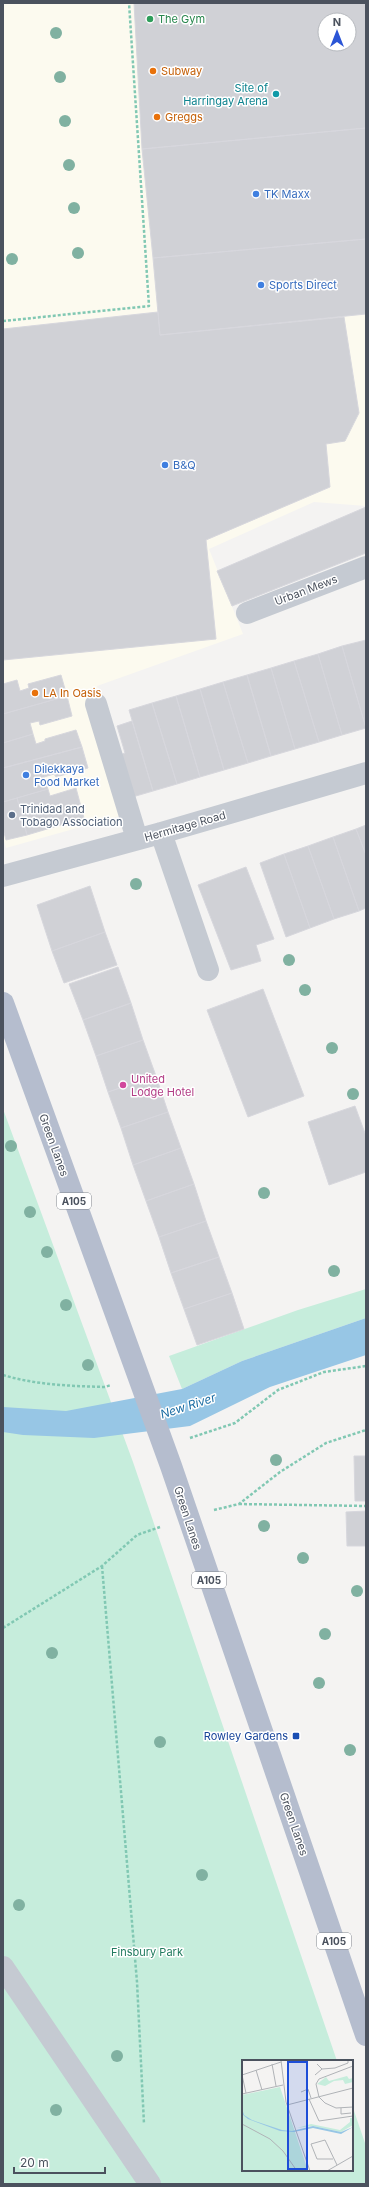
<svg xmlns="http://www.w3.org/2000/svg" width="369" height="2187" font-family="Inter,sans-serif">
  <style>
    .commercial { fill: #fcfaef; fill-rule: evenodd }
    .green { fill: #c6eddc }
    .water { fill: #97c6e5 }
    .building { fill: #d0d1d6; stroke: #d7d7dd; fill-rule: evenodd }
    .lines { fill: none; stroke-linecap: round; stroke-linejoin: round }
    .path { stroke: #81c8b3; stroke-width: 2.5; stroke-dasharray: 3 2; stroke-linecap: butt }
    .minor { stroke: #c5cad2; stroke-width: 22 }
    .major { stroke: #b5bdce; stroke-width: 22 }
    .tree { fill: #80b1a1 }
    .leisure-dot { fill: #2e9e5b; stroke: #fff; stroke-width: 1.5 }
    .food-dot { fill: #e8710a; stroke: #fff; stroke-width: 1.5 }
    .culture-dot { fill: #0f9aa8; stroke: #fff; stroke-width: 1.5 }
    .shop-dot { fill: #3f7fe0; stroke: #fff; stroke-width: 1.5 }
    .service-dot { fill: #5c6f8a; stroke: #fff; stroke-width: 1.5 }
    .hotel-dot { fill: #d1479c; stroke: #fff; stroke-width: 1.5 }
    .transit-dot { fill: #1a4fb4; stroke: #fff; stroke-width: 1.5 }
    .labels { text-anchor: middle; stroke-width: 3; stroke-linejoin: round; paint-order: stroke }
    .shield { fill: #fff; stroke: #81868e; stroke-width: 1 }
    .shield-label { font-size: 10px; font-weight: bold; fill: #4b525e }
    .leisure-label { font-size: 11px; fill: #27864d; stroke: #fff; text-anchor: start }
    .food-label { font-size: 11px; fill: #c56008; stroke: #fff; text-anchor: start }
    .culture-label { font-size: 11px; fill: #0d838f; stroke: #fff; text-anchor: end }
    .shop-label { font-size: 11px; fill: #366cbe; stroke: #fff; text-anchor: start }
    .street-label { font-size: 11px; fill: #4b525e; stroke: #fff }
    .service-label { font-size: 11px; fill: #4e5e75; stroke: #fff; text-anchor: start }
    .hotel-label { font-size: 11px; fill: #b23c85; stroke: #fff; text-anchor: start }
    .transit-label { font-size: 11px; fill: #164399; stroke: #fff; text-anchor: end }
    .park-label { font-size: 11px; fill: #217b5f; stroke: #fff }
    .water-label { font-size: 12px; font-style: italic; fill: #1a6ca3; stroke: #fff }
    .inset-road { fill: none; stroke: #b0b3b7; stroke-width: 1 }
    .view { fill: #1d4ed8; fill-opacity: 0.15; stroke: #1d4ed8; stroke-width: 2 }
    .inset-edge { fill: none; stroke: #4b525e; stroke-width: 2 }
  </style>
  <rect width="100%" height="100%" fill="#f4f3f2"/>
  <path class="commercial" d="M 3,3 L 366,3 L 366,506 L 314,502 L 209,549 L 243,634 L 97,686 L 134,812 L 6,848 L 3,838 ZM 325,20 L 349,20 L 349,44 L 325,44 Z"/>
  <path class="green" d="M 3,1109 L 133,1462 L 337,2061 L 243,2061 L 243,2170 L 352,2170 L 352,2105 L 366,2146 L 366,2184 L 3,2184 Z
    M 366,1289 L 366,1318 L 242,1361 L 182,1389 L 169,1356 L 298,1310 Z"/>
  <path class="water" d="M 366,1318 L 366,1355 L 270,1387 L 190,1426 L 94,1438 L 23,1435 L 3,1432 L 3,1407 L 66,1411 L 182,1389 L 242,1361 Z"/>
  <path class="building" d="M 134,3 L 366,3 L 366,128 L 142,149 ZM 325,20 L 349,20 L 349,44 L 325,44 Z
    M 366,128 L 366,239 L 153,258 L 142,149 Z
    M 366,239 L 366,314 L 160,335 L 153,258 Z
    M 158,312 L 160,335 L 344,317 L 359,413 L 345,441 L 326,444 L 330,487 L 206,540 L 216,639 L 3,660 L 3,329 Z
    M 366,507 L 366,553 L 232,606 L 217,571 Z
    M 366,640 L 366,728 L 342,646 Z
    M 342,646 L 366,728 L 342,735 L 318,654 Z
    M 318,654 L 342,735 L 319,742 L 294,661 Z
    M 294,661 L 319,742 L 295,749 L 271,668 Z
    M 271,668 L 295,749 L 271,756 L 247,675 Z
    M 61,675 L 67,696 L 3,714 L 3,684 L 17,680 L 20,691 L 29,688 L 28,684 Z
    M 247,675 L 271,756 L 248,763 L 223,682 Z
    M 223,682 L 248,763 L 224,770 L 200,689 Z
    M 200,689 L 224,770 L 200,777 L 176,696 Z
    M 67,696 L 72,716 L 40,725 L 39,721 L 30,723 L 33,734 L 3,743 L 3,714 Z
    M 176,696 L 200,777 L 177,784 L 152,703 Z
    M 152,703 L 177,784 L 153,791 L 129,710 Z
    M 132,721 L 153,791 L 129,798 L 117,756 L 125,753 L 117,726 Z
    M 76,730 L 82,747 L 3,768 L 3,743 L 33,734 L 36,744 L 45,741 L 45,739 Z
    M 82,747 L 88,768 L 56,777 L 54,774 L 44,777 L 48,789 L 3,802 L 3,768 Z
    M 76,788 L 84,818 L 27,835 L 17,798 L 48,789 L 50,796 Z
    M 17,798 L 27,835 L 6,840 L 3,829 L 3,802 Z
    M 366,825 L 366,855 L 356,829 Z
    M 356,829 L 366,855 L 366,908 L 359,911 L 333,837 Z
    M 333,837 L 359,911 L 334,919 L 308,846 Z
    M 308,846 L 334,919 L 310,928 L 284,854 Z
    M 284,854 L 310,928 L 286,937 L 260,863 Z
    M 246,867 L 274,939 L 256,945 L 261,961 L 231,970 L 198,885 Z
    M 90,886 L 105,932 L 52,951 L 37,905 Z
    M 105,932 L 117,965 L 64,983 L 52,951 Z
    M 118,967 L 131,1003 L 83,1020 L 69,984 Z
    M 263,989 L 304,1096 L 248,1117 L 207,1010 Z
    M 131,1003 L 143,1040 L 96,1056 L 83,1020 Z
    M 143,1040 L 156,1076 L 108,1092 L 96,1056 Z
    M 156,1076 L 168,1112 L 121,1128 L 108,1092 Z
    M 355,1106 L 366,1136 L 366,1172 L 329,1185 L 308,1122 Z
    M 168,1112 L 181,1148 L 133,1165 L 121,1128 Z
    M 181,1148 L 194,1184 L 146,1201 L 133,1165 Z
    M 194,1184 L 206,1221 L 159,1237 L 146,1201 Z
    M 206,1221 L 219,1257 L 171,1273 L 159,1237 Z
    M 219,1257 L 232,1293 L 184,1309 L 171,1273 Z
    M 232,1293 L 244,1329 L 197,1345 L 184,1309 Z
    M 354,1456 L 366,1456 L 366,1501 L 355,1501 Z
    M 366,1511 L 366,1546 L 347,1546 L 346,1512 Z"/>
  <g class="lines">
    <path class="path" d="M 3,321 L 149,306 L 129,3
      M 3,1375 C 36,1385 71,1386 105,1387 L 111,1385
      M 190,1438 L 235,1423 L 278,1390 L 324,1372 L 366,1366
      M 239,1504 L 366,1506
      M 214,1510 L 239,1504 L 280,1472 L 326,1443 L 366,1430
      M 102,1566 L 137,1982 L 144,2124
      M 3,1628 L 102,1566 L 137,1535 L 160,1527"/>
    <path class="minor" d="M 247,613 L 366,567
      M 96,704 L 137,839
      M 161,833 L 208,970
      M 3,876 L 161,833 L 366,773
      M 3,1967 L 150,2184"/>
    <path class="major" d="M 3,1003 L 171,1466 L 366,2035"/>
  </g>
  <g class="tree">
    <circle cx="56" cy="33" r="6"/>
    <circle cx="60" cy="77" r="6"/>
    <circle cx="65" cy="121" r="6"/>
    <circle cx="69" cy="165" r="6"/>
    <circle cx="74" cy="208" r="6"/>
    <circle cx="78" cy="253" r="6"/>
    <circle cx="12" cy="259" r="6"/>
    <circle cx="136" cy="884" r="6"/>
    <circle cx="289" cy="960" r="6"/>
    <circle cx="305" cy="990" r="6"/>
    <circle cx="332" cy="1048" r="6"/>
    <circle cx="353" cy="1094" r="6"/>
    <circle cx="11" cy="1146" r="6"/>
    <circle cx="264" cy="1193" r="6"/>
    <circle cx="30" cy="1212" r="6"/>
    <circle cx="47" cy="1252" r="6"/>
    <circle cx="334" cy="1271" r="6"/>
    <circle cx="66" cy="1305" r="6"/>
    <circle cx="88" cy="1365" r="6"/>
    <circle cx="276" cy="1460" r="6"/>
    <circle cx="264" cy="1526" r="6"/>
    <circle cx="303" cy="1558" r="6"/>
    <circle cx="357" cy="1591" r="6"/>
    <circle cx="325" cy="1634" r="6"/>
    <circle cx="52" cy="1653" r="6"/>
    <circle cx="319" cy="1683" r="6"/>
    <circle cx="160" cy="1742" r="6"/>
    <circle cx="350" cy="1750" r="6"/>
    <circle cx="202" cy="1875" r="6"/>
    <circle cx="19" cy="1905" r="6"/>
    <circle cx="117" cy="2056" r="6"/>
    <circle cx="56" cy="2110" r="6"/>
  </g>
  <circle class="leisure-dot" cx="150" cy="19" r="4"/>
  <g class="food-dot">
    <circle cx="153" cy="71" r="4"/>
    <circle cx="157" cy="117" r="4"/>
    <circle cx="35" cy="693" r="4"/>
  </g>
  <circle class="culture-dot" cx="276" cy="94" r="4"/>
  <g class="shop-dot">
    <circle cx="256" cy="194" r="4"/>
    <circle cx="261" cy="285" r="4"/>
    <circle cx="165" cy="465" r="4"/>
    <circle cx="26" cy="775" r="4"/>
  </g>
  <circle class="service-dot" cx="12" cy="815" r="4"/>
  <circle class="hotel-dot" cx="123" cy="1085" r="4"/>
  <rect class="transit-dot" x="292" y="1732" width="8" height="8" rx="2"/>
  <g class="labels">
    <g class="shield">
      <rect x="57" y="1193" width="34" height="16" rx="3"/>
      <rect x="192" y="1572" width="34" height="16" rx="3"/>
      <rect x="317" y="1933" width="34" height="16" rx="3"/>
    </g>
    <g class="shield-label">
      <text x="74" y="1205">A105</text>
      <text x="209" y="1584">A105</text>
      <text x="334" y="1945">A105</text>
    </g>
    <g class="leisure-label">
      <text x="158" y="23">The Gym</text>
    </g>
    <g class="food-label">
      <text x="161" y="75">Subway</text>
      <text x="165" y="121">Greggs</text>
      <text x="43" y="697">LA In Oasis</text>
    </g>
    <g class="culture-label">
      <text x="268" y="92">Site of<tspan x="268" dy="13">Harringay Arena</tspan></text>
    </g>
    <g class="shop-label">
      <text x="264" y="198">TK Maxx</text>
      <text x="269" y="289">Sports Direct</text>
      <text x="173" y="469">B&amp;Q</text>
      <text x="34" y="773">Dilekkaya<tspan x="34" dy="13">Food Market</tspan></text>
    </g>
    <g class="street-label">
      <text transform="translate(306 590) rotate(-21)" y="4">Urban Mews</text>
      <text transform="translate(185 826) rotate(-16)" y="4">Hermitage Road</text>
      <text transform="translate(54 1145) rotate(70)" y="4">Green Lanes</text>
      <text transform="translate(188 1518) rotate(72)" y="4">Green Lanes</text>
      <text transform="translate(294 1824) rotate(71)" y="4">Green Lanes</text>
    </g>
    <g class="service-label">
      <text x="20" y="813">Trinidad and<tspan x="20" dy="13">Tobago Association</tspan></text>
    </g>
    <g class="hotel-label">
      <text x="131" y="1083">United<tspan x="131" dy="13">Lodge Hotel</tspan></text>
    </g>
    <g class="transit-label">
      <text x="288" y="1740">Rowley Gardens</text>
    </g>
    <g class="park-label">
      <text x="147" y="1956">Finsbury Park</text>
    </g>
    <g class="water-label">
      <text transform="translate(188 1406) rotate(-18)" y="4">New River</text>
    </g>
  </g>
  <g transform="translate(242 2060)">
    <rect width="111" height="111" fill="#f4f3f2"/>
    <path d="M 105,16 L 107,19 L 111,18 L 111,22 L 103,24 L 101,20 L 92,21 L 83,26 L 75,24 L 84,17 L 87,21 ZM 38,27 L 66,111 L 0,111 L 0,35 ZM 108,58 L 111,58 L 111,65 L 99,72 L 71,66 L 55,68 L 69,64 L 98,70 L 108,62 Z" fill="#c6eddc"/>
    <path d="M 0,48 L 2,55 L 10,60 L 40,70 L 50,71 L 71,66 L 99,72 L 111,67 L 99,74 L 71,68 L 52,72 L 38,71 L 6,59 L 0,54 Z" fill="#97c6e5"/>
    <path class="inset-road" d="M 39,0 L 44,42 L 68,111M 30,4 L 34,26M 111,6 L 77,19 L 74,24 L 77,37 L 83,43 L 94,48 L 111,47M 80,9 L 93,8 L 106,3 L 106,0M 14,10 L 20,30M 0,15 L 39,2M 0,15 L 4,33M 73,15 L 80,9 L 75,4M 59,32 L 66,29 L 69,38M 0,34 L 41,25M 67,39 L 77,61 L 111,56M 45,45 L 111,28M 99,48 L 99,54 L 109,53M 0,64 L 28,79 L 41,91 L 55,111M 91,99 L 75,99 L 69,84 L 83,80 L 95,105M 85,111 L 111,96"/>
    <path class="view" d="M 46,2 L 65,2 L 65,109 L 46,109 Z"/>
    <rect width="111" height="111" class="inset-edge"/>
  </g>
  <rect width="369" height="2187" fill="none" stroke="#4b525e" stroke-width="8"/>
  <g transform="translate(337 32)"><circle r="19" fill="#ffffff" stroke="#b7babf"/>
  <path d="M0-3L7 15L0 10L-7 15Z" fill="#2b55d6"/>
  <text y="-6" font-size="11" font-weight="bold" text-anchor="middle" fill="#4b525e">N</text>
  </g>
  <path d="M14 2167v6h91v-6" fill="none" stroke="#4b525e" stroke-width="2"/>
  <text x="20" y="2167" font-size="12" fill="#4b525e" stroke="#ffffff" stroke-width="3" paint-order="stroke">20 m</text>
</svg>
